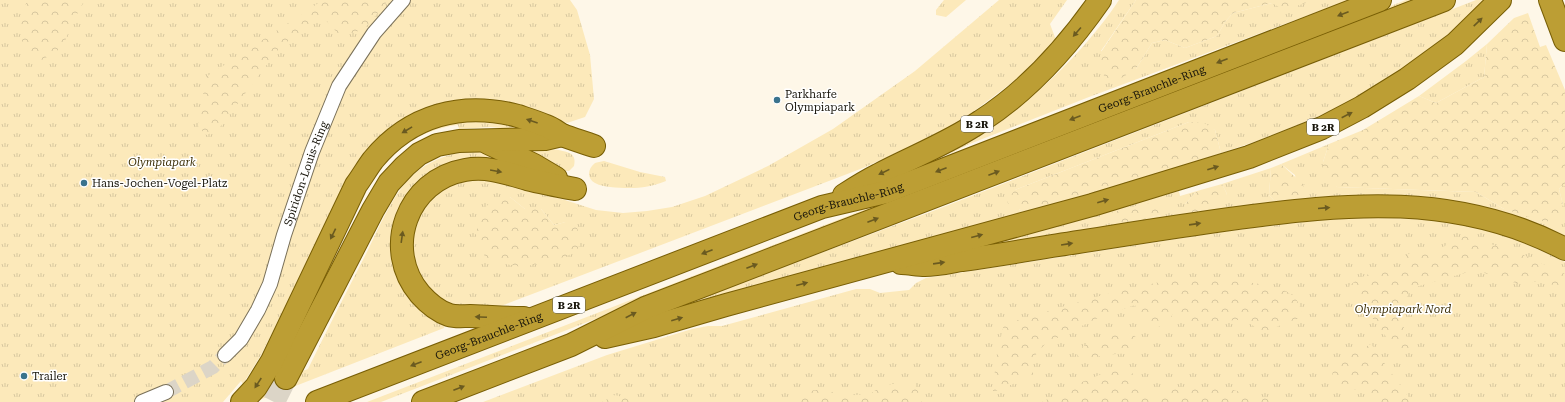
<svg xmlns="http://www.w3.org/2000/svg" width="1565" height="402" font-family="'Roboto Serif',serif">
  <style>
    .grass { fill: url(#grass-tufts); fill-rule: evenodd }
    .forest { fill: url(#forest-crowns) }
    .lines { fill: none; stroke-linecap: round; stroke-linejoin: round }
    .minor-tunnel { stroke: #dcd5c7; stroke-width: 14; stroke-dasharray: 14 7; stroke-linecap: butt }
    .trunk-tunnel { stroke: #dcd5c7; stroke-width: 22; stroke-dasharray: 22 11; stroke-linecap: butt }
    .minor-casing { stroke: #797059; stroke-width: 16 }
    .trunk-casing { stroke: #785e05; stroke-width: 24 }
    .minor { stroke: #fff; stroke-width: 14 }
    .trunk { stroke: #bc9e34; stroke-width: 22 }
    .oneway { fill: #6a5a20 }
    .poi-dot { fill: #3a738d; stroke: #fff; stroke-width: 1.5 }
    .labels { text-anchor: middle; stroke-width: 3; stroke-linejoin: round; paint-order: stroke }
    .shield { fill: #fff; stroke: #5d5b54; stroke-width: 1 }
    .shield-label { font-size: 10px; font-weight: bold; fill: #18150b }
    .street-label { font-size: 11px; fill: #18150b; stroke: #fff }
    .poi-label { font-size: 11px; fill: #18150b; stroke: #fff; text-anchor: start }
    .park-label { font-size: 11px; font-style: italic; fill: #3f3108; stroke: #fff }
  </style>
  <defs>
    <pattern id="grass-tufts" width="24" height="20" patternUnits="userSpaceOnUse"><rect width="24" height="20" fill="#fce9ba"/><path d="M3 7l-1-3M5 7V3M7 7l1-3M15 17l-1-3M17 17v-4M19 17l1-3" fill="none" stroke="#d7c79f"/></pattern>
    <pattern id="forest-crowns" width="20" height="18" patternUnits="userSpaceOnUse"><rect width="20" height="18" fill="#fce9ba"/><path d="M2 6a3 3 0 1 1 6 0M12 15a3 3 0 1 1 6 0" fill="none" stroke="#d7c79f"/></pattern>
  </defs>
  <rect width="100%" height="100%" fill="#fef7e8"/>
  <path class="grass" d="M 0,0 L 570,0 L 577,10 L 590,55 L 594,99 L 585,117 L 567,123 L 516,105 L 459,101 L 413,114 L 374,144 L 345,188 L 261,355 L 243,384 L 241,381 L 223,402 L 0,402 Z
    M 944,0 L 966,0 L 946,17 L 936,15 L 936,10 Z
    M 999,0 L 1067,0 L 1050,24 L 1056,40 L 1018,78 L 953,127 L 863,168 L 488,311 L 459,310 L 438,299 L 414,271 L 411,232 L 424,200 L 439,186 L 470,175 L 512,183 L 596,210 L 623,213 L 647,211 L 672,207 L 705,196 L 768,166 L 833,129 L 915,71 ZM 510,197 L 525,209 L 541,209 L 554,225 L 566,222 L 482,253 Z
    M 1119,0 L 1136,0 L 1101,51 L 1136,69 L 1152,43 L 1165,40 L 1185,48 L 1217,36 L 1225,22 L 1233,13 L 1272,3 L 1309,2 L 1309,0 L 1349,0 L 1089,97 L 967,145 L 952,153 L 950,149 C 974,134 1000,120 1023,103 C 1056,79 1097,34 1119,0 Z
    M 1406,0 L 1420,0 L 381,402 L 367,402 Z
    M 1476,0 L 1485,0 L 1467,21 L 1435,47 L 1363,95 L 1319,116 L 1260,140 L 1221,153 L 1215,130 L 1189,122 L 1015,190 L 1019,209 L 1025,213 L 686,305 L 687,303 L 933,211 Z
    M 1487,44 L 1484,77 L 1436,103 L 1419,96 L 1466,61 Z
    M 474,117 L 520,126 L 519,130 L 491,127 L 459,129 L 458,125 C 433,128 420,136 397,147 L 426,127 Z
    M 1329,144 L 1323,162 L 1337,187 L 1476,192 L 1504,209 L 1563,205 L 1559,189 L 1562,186 L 1565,186 L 1565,243 L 1537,230 L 1299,203 L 1295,175 L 1281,164 Z
    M 528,147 C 538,148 564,149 571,154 C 575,157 575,161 574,166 L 569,171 L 562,171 L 529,154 Z
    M 475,151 L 493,155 L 493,159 L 466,160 L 393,244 L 446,322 L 444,328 L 257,401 L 266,385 L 308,369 C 327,330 347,291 367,252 C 378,229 390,201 407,181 C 424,162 450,152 475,151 Z
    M 604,161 L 640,172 L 665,177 L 666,181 C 647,189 630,189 610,187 C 605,186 600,186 595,183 C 587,179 587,169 595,163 C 597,162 601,162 604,161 Z
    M 1271,168 L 1269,195 L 1278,205 L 1207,212 L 1227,194 L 1222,184 Z
    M 1179,191 L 1180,196 L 1197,191 L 1185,204 L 1189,219 L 979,247 ZM 1125,211 L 1161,215 L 1152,217 L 1143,222 L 1115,212 Z
    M 1404,216 C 1433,220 1461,223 1489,231 C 1515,238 1540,250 1565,262 L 1565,402 L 483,402 L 607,355 L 692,329 L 708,326 L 722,326 L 856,289 L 870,289 L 880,293 L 909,290 L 916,283 L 926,278 L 1221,232 L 1337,218 Z"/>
  <path class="forest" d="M 27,0 L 85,0 L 71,25 L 63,47 L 42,60 L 30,56 L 23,47 L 20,25 Z
    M 323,0 L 388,1 L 364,29 L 341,37 L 323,17 L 281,46 L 217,131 L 206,135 L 198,126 L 206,77 Z
    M 1136,0 L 1309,0 L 1309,2 L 1284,10 L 1272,3 L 1233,13 L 1225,22 L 1217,36 L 1185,48 L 1165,40 L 1152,43 L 1136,69 L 1115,82 L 1106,79 L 1099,67 L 1101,52 Z
    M 1528,13 L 1540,47 L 1546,45 L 1565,90 L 1565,186 L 1562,186 L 1559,189 L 1563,205 L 1557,217 L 1546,222 L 1504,209 L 1476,192 L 1337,187 L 1322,175 L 1323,162 L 1329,144 L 1363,130 L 1419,96 L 1436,103 L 1484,77 L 1487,44 L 1514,18 Z
    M 1189,122 L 1204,123 L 1215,130 L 1221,153 L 1170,171 L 1025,213 L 1019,209 L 1009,207 L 1007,200 L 1015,190 Z
    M 1281,164 L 1304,185 L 1299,203 L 1278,205 L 1269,195 L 1271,168 Z
    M 1222,184 L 1227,194 C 1221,208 1203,213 1189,219 L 1184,208 L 1185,204 L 1197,191 Z
    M 510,197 L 525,209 L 541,209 L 554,225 L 566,222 L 576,225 L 581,239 L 577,252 L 553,261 L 522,267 L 490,261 L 482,253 L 476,234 L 480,212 L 491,202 Z
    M 1158,202 L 1163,205 L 1165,211 L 1161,215 L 1152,217 L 1143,222 L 1117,226 L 1108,221 L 1108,215 L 1115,211 L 1125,211 L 1135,206 Z
    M 1465,236 L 1519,253 L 1563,273 L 1565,274 L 1565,289 L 1541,281 L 1519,284 L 1475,270 L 1412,288 L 1401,307 L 1400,315 L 1410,348 L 1398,353 L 1349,286 L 1358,279 L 1371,273 L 1394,271 L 1400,267 L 1407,255 L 1415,250 L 1437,250 L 1445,246 L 1454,238 Z
    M 1201,279 C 1222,281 1281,281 1294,297 C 1300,303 1301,310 1302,317 L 1261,333 C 1243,314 1238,321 1216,322 C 1206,322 1197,321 1187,321 L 1181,313 L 1173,314 L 1165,325 L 1154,328 L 1144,325 L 1138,315 L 1135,305 L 1100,317 L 1045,344 L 1033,358 L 1033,376 L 993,392 L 996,358 L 1004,324 L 1103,295 L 1160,282 Z
    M 1125,331 L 1135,336 L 1140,345 L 1141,352 L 1104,355 L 1078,362 C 1075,352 1082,347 1089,342 L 1100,343 L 1105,342 L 1107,336 Z
    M 1371,344 L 1412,402 L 1377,402 L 1367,389 L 1341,390 L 1332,380 L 1333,364 Z
    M 1129,370 L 1138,379 L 1142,392 L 1160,394 L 1182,387 L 1233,390 L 1272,400 L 1274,402 L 1042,402 L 1082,382 L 1107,372 Z
    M 892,384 L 915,384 L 922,402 L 796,402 L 807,391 L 826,389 L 841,396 L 870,394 L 880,387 Z
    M 615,395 L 640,402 L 641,402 L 602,402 Z"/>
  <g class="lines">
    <path class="minor-tunnel" d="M 166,392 L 213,367 L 225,355"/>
    <path class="trunk-tunnel" d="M 274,402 L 286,378"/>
    <defs>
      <g id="minor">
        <path id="s1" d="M 225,355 L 241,339 L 258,310 L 270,284 L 284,235 L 312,152 L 339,86 L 374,33 L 403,0"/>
        <path d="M 142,402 L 166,392"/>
      </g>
      <g id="trunk">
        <path d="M 1550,0 L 1565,40"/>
        <path d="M 488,143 L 534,165 L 556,178"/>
        <path d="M 844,195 C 855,188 866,181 878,175 C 912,157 949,143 981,121 C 1029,90 1068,46 1100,0"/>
        <path d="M 901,263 C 909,263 917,265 925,265 C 937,265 950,262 962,260 C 992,256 1022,251 1052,246 C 1111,237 1171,227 1230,219 C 1347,203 1457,192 1565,249"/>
        <path d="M 524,318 C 506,318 488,317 470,316 C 463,316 455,317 449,315 C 437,311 428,303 420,294 C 382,249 407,180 465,170 C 487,166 506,173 527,179 C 543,183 559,186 575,189"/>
        <path d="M 605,337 L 654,326 L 726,305 L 1092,205 L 1249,157 L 1322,128 L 1362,107 L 1407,79 L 1455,44 L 1500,0"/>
        <path d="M 286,378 L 373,210 L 389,183 L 405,166 L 419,154 L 437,145 L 459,141 L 545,139 L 562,135"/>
        <path d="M 242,402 L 256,387 L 272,361 L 356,185 C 362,177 367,168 373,160 C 410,115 462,101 518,116 C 527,119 537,122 546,126 C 552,128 557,132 562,135 C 572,139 583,142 594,146"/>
        <path id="s2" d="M 317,402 L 822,207 L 886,192 L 1380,0"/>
        <path d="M 423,402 L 571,345 L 645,308 L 1444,0"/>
      </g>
    </defs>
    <use href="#minor" class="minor-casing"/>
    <use href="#trunk" class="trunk-casing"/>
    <use href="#minor" class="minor"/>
    <use href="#trunk" class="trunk"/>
  </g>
  <defs><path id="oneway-solid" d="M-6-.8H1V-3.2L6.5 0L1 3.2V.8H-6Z"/></defs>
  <g class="oneway">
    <use href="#oneway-solid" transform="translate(1343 14) rotate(159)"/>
    <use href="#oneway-solid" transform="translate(1478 22) rotate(-44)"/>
    <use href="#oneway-solid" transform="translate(1077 32) rotate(131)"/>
    <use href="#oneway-solid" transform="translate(1222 61) rotate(159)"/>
    <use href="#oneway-solid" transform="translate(1347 115) rotate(-27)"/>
    <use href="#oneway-solid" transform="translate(1075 118) rotate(159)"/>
    <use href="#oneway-solid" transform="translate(532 121) rotate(-161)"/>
    <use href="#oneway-solid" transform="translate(407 130) rotate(149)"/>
    <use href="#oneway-solid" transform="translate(1213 168) rotate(-18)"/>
    <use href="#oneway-solid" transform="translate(941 170) rotate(159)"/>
    <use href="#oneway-solid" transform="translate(496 171) rotate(10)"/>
    <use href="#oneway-solid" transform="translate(884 172) rotate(154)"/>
    <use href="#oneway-solid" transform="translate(994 173) rotate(-21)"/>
    <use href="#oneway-solid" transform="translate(1103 201) rotate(-16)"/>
    <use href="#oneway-solid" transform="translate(1324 208) rotate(-5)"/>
    <use href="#oneway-solid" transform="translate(873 220) rotate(-21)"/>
    <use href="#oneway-solid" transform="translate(1195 224) rotate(-8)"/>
    <use href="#oneway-solid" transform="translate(333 234) rotate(116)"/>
    <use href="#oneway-solid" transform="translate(977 236) rotate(-15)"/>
    <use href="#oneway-solid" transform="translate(402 237) rotate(-82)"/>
    <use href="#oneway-solid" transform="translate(1067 244) rotate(-9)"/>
    <use href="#oneway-solid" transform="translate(707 252) rotate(159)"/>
    <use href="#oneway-solid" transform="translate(939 263) rotate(-8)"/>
    <use href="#oneway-solid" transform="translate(752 266) rotate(-21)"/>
    <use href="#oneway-solid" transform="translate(802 284) rotate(-15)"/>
    <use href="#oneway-solid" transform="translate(631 315) rotate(-27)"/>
    <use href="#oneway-solid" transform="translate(481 317) rotate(-178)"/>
    <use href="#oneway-solid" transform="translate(677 319) rotate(-16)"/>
    <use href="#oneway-solid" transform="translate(416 364) rotate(159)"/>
    <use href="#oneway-solid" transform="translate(258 383) rotate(123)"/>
    <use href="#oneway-solid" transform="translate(459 388) rotate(-21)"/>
  </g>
  <g class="poi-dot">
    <circle cx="777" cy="100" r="4"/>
    <circle cx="84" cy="183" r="4"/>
    <circle cx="24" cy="376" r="4"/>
  </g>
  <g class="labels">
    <g class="shield">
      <rect x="961" y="116" width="32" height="16" rx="3"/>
      <rect x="1307" y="119" width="32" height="16" rx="3"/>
      <rect x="553" y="297" width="32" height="16" rx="3"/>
    </g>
    <g class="shield-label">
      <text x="977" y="128">B 2R</text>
      <text x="1323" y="131">B 2R</text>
      <text x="569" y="309">B 2R</text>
    </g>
    <g class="street-label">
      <text dy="4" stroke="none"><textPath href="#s2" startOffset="892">Georg-Brauchle-Ring</textPath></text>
      <text dy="4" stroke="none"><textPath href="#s1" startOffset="201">Spiridon-Louis-Ring</textPath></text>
      <text dy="4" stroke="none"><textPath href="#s2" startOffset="568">Georg-Brauchle-Ring</textPath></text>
      <text dy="4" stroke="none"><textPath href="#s2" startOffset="184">Georg-Brauchle-Ring</textPath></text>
    </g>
    <g class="poi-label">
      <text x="785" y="98">Parkharfe<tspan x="785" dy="13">Olympiapark</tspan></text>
      <text x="92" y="187">Hans-Jochen-Vogel-Platz</text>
      <text x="32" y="380">Trailer</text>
    </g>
    <g class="park-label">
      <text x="162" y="166">Olympiapark</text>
      <text x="1403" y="313">Olympiapark Nord</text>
    </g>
  </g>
</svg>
